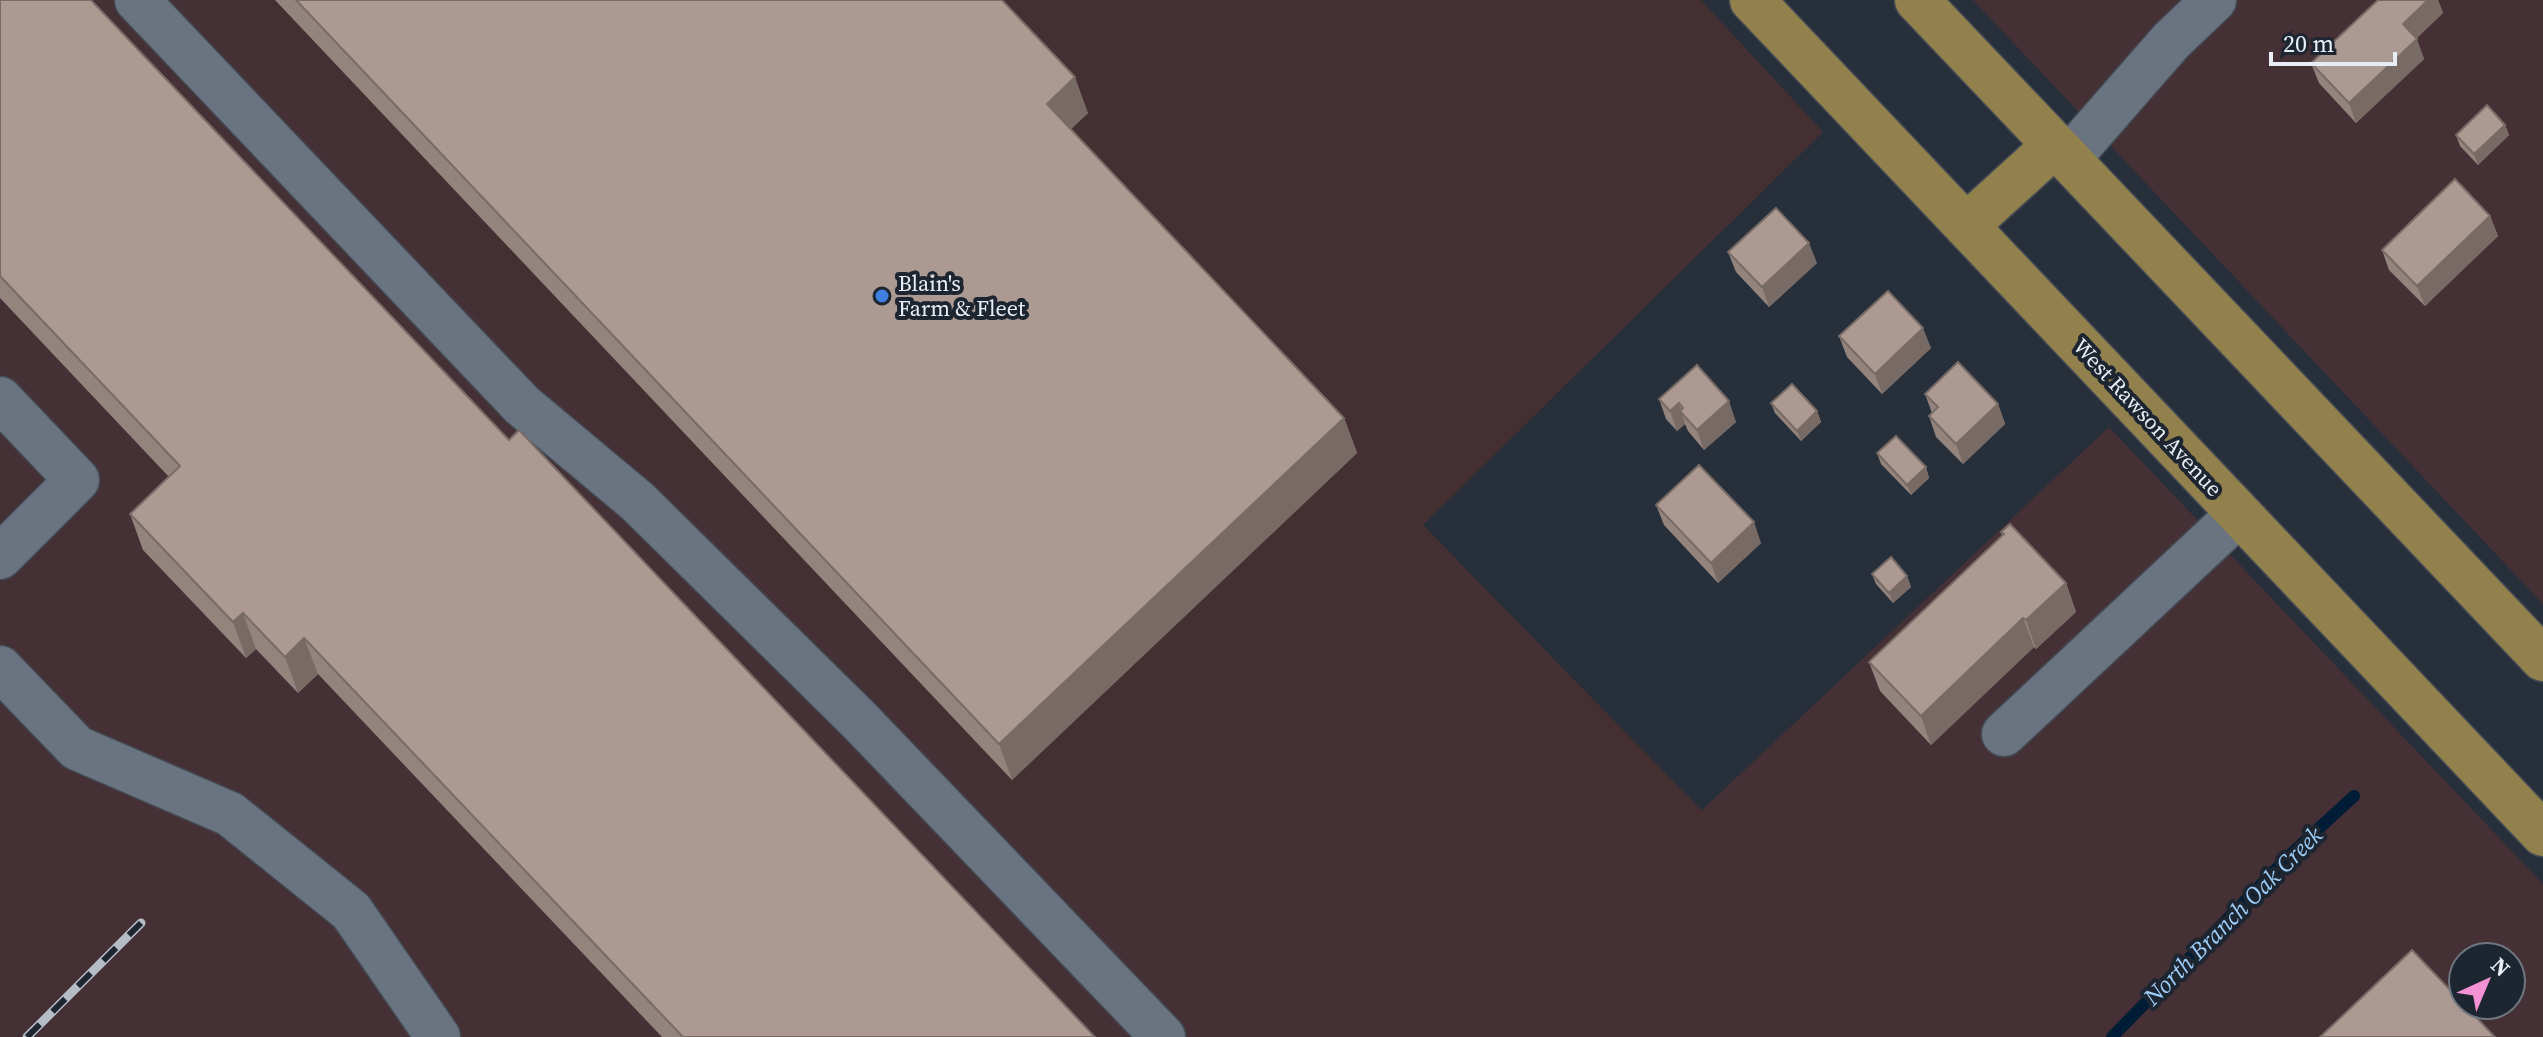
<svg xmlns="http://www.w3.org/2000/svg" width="2543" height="1037" font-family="'Source Serif 4',serif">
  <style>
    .commercial { fill: #443033 }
    .industrial { fill: #443035; fill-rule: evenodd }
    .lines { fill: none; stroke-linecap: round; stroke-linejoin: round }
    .stream { stroke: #001c36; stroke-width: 12 }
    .minor-casing { stroke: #444b54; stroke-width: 47 }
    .major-casing { stroke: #444b54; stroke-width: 47 }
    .minor { stroke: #6a7480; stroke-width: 44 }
    .major { stroke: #92804d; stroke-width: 44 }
    .rail-casing { stroke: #b5bcc3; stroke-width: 9 }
    .rail { stroke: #1d2630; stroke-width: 6; stroke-dasharray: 18; stroke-linecap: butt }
    .wall { fill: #93847e }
    .shaded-wall { fill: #786b66 }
    .building { fill: #ab9992; stroke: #786b66; stroke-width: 2 }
    .shop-dot { fill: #3f7fe0; stroke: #1d2630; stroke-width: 3 }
    .labels { text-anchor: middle; stroke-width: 8; stroke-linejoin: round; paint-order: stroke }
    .poi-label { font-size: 22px; fill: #e8eef5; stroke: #1d2630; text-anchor: start }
    .street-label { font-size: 22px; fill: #e8eef5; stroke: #1d2630 }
    .water-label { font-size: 24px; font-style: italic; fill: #9ecdfa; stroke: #1d2630 }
  </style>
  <rect width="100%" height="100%" fill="#27303a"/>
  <path class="commercial" d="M 183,0 L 1701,0 L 1823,132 L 1423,525 L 1923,1037 L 1225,1037 L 557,353 L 535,374 Z"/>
  <path class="industrial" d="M 0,0 L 183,0 L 535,374 L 557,352 L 1225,1037 L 0,1037 Z
    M 1973,0 L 2543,0 L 2543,604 Z
    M 2109,427 L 2543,884 L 2543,1037 L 1923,1037 L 1701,811 ZM 2463,957 L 2511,957 L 2511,1005 L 2463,1005 Z"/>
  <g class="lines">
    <path class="stream" d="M 2112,1037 L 2291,854 L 2354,796"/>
    <defs>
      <path id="minor" d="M 137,0 L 522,405 L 638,502 L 860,721 L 1163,1037
        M 2068,159 L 2171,41 L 2214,0
        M 0,399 L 77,480 L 0,557
        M 0,668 L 77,748 L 230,814 L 351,911 L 438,1037
        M 2004,734 L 2239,514"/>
      <path id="major" d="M 1752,0 L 2543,834
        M 1917,0 L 2543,659
        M 1966,226 L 2055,145"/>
    </defs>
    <use href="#minor" class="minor-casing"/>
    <use href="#major" class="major-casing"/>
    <use href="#minor" class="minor"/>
    <use href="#major" class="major"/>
    <defs>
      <path id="rail" d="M 27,1037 L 141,923"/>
    </defs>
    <use href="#rail" class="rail-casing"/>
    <use href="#rail" class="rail"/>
  </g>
  <path class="wall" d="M 0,0 L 509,440 L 1095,1037 L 662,1037 L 318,674 L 298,693 L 256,649 L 246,658 L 143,550 L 130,514 L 169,477 L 0,298 Z
    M 275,0 L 1002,0 L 1088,113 L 1071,129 L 1344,418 L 1357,453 L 1012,780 Z
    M 2378,0 L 2438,0 L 2443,13 L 2416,38 L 2424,59 L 2356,123 L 2319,83 L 2311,63 Z
    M 2505,125 L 2509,135 L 2478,165 L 2460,146 L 2456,135 Z
    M 2490,216 L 2498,236 L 2425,306 L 2389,270 L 2382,250 Z
    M 1728,252 L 1817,263 L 1769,307 L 1736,272 Z
    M 1839,336 L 1931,348 L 1882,394 L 1847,357 Z
    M 1697,365 L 1736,422 L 1704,450 L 1688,431 L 1685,424 L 1677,431 L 1666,419 L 1659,399 Z
    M 1925,394 L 1998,404 L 2005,424 L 1963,464 L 1936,437 L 1929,416 L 1932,413 Z
    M 1771,403 L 1817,411 L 1821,422 L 1801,441 L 1775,413 Z
    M 1877,453 L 1926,467 L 1929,478 L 1911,495 L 1881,464 Z
    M 1656,505 L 1761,543 L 1718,583 L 1664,525 Z
    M 2001,532 L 2066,583 L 2076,612 L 2036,649 L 2034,647 L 1931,745 L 1880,691 L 1869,662 L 2002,536 Z
    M 1872,574 L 1907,576 L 1911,587 L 1893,603 L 1876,584 Z"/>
  <path class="shaded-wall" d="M 2428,0 L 2438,0 L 2443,13 L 2410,45 L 2403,24 Z
    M 2417,39 L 2424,59 L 2356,123 L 2349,103 Z
    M 1075,77 L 1088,113 L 1060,139 L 1047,104 Z
    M 2505,125 L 2509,135 L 2478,165 L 2474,154 Z
    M 2490,216 L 2498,236 L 2425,306 L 2417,286 Z
    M 1809,243 L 1817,263 L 1769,307 L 1762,287 Z
    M 1923,328 L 1931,348 L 1882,394 L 1875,374 Z
    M 1729,401 L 1736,422 L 1704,450 L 1697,430 Z
    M 1679,403 L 1685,424 L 1677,431 L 1670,411 Z
    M 1998,404 L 2005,424 L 1963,464 L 1956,444 Z
    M 1817,411 L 1821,422 L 1801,441 L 1797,431 Z
    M 1344,418 L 1357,453 L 1012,780 L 999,744 Z
    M 1926,467 L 1929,478 L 1911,495 L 1907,485 Z
    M 1754,522 L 1761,543 L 1718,583 L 1711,563 Z
    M 1907,576 L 1911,587 L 1893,603 L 1889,593 Z
    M 2066,583 L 2076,612 L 2036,649 L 2026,620 Z
    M 243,613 L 256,649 L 246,658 L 233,622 Z
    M 2023,618 L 2034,647 L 1931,745 L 1921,716 Z
    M 304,638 L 318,674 L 298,693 L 285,657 Z"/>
  <path class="building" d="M 0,0 L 91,0 L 509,440 L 519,430 L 1095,1037 L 683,1037 L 304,638 L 285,657 L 243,613 L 233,622 L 130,514 L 180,466 L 0,276 Z
    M 296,0 L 1002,0 L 1075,77 L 1047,104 L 1344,418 L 999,744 Z
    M 2378,0 L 2428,0 L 2403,24 L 2417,39 L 2349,103 L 2311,63 Z
    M 2487,105 L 2505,125 L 2474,154 L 2456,135 Z
    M 2455,179 L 2490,216 L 2417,286 L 2382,250 Z
    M 1776,208 L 1809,243 L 1762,287 L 1728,252 Z
    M 1888,291 L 1923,328 L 1875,374 L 1839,336 Z
    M 1958,362 L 1998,404 L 1956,444 L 1929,416 L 1938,407 L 1925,394 Z
    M 1697,365 L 1729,401 L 1697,430 L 1680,411 L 1683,408 L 1679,403 L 1670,411 L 1659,399 Z
    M 1792,384 L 1817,411 L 1797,431 L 1771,403 Z
    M 1896,436 L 1926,467 L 1907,485 L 1877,453 Z
    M 1699,465 L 1754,522 L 1711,563 L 1656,505 Z
    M 2010,524 L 2066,583 L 2026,620 L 2023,618 L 1921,716 L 1869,662 L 2004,534 L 2001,532 Z
    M 1891,557 L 1907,576 L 1889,593 L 1872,574 Z
    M 2412,950 L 2495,1037 L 2320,1037 Z"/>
  <circle class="shop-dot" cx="882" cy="296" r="8"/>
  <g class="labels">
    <g class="poi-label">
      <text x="898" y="291">Blain's<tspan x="898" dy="25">Farm &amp; Fleet</tspan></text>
    </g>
    <g class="street-label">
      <text transform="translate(2148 417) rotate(47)" y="8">West Rawson Avenue</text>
    </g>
    <g class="water-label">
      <text transform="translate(2233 916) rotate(-45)" y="8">North Branch Oak Creek</text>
    </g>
  </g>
  <g transform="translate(2487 981) rotate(44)"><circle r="38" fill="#1d2630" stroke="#6e767f" stroke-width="2"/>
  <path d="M0-6L14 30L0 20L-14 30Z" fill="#f491d4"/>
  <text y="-12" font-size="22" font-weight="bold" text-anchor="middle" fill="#e8eef5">N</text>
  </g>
  <path d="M2271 52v12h124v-12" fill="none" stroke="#e8eef5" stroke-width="4"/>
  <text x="2283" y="52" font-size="24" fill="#e8eef5" stroke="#1d2630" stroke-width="6" paint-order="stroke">20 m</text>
</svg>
